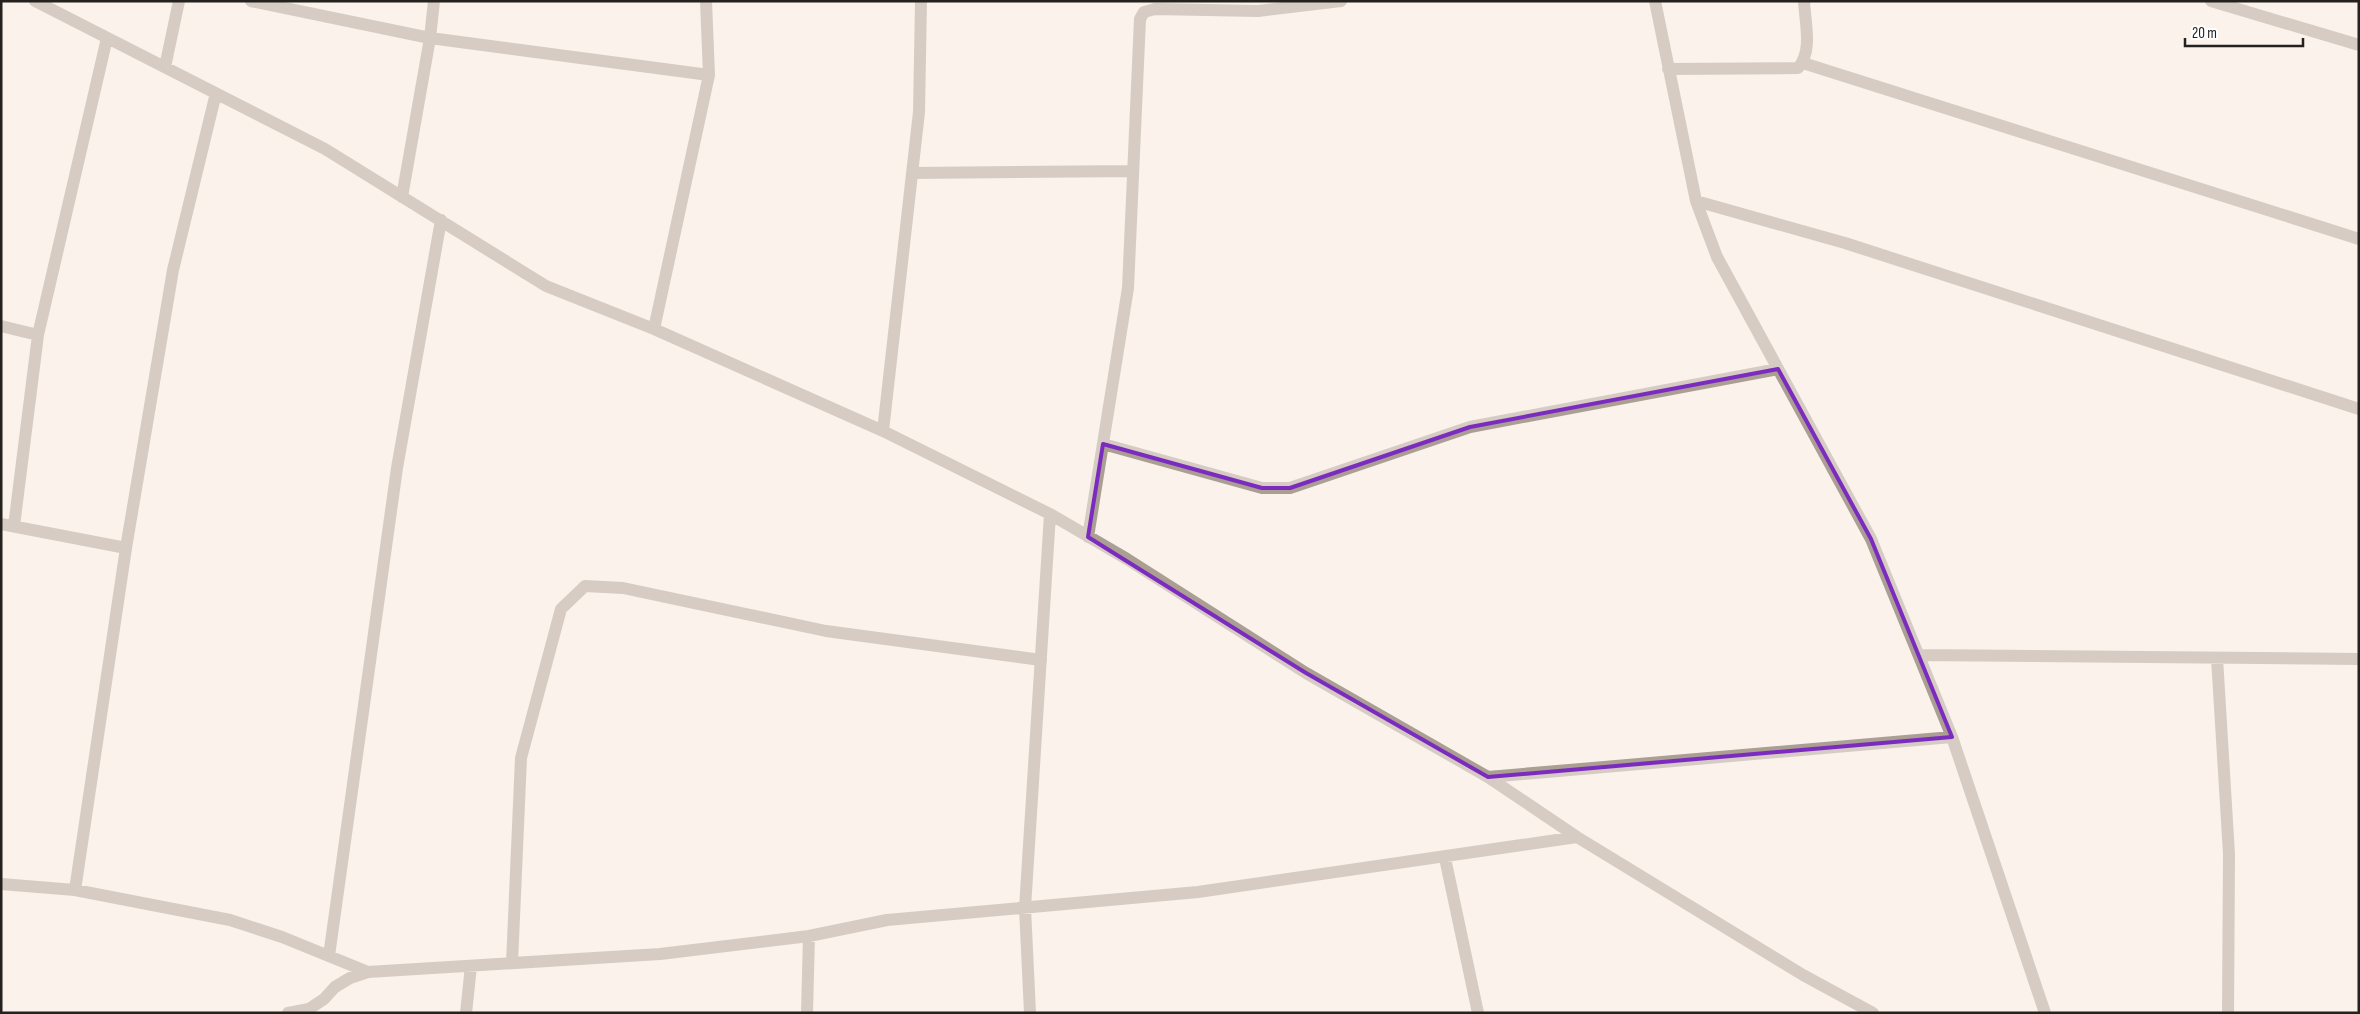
<svg xmlns="http://www.w3.org/2000/svg" width="2360" height="1014" font-family="'Sofia Sans Condensed',sans-serif">
  <style>
    .lines { fill: none; stroke-linecap: round; stroke-linejoin: round }
    .street { stroke: #ab9e93; stroke-width: 12 }
    .marked { fill: none; stroke: #7b2cbf; stroke-width: 4; stroke-linejoin: round }
  </style>
  <rect width="100%" height="100%" fill="#faf2eb"/>
  <g class="lines">
    <path class="street" d="M 35,1 L 325,149 L 546,286 L 654,329 L 883,431 L 1050,514 L 1127,559 L 1306,673 L 1488,777 L 1577,837 L 1803,975 L 1873,1013
      M 251,1 L 430,38 L 709,75
      M 1655,1 L 1696,201 L 1717,257 L 1871,539 L 1952,737 L 2045,1013
      M 2211,1 L 2359,45
      M 1803,63 L 2359,239
      M 165,67 L 179,1
      M 1668,69 L 1798,68 C 1813,52 1805,22 1804,1
      M 912,173 L 1133,171
      M 402,197 L 430,38 L 434,1
      M 1696,201 L 1845,243 L 2359,409
      M 1,326 L 38,335
      M 654,329 L 709,75 L 706,1
      M 883,431 L 919,112 L 921,1
      M 1103,444 L 1262,488 L 1290,488 L 1470,427 L 1778,369
      M 1,524 L 126,548
      M 14,526 L 38,335 L 107,38
      M 1088,537 L 1128,288 L 1140,19 L 1144,12 L 1155,9 L 1258,11 L 1341,1
      M 1919,655 L 2359,659
      M 2217,658 L 2229,854 L 2228,1013
      M 1488,777 L 1952,737
      M 1445,858 L 1478,1013
      M 1,884 L 75,890 L 230,920 L 282,937 L 368,972
      M 75,890 L 126,548 L 173,270 L 216,93
      M 329,956 L 397,468 L 441,220
      M 512,963 L 521,758 L 561,609 L 585,586 L 623,588 L 826,631 L 1041,660
      M 288,1013 L 309,1009 L 324,999 L 335,987 L 350,978 L 368,972 L 660,954 L 809,936 L 887,920 L 1198,892 L 1577,837
      M 466,1013 L 471,966
      M 807,1013 L 809,936
      M 1030,1013 L 1025,908 L 1050,514"/>
  </g>
  <path d="M0 0H2360V1014H0ZM 1778,369 L 1871,539 L 1952,737 L 1488,777 L 1306,673 L 1088,537 L 1103,444 L 1262,488 L 1290,488 L 1470,427 Z" fill="#faf2eb" fill-opacity=".55" fill-rule="evenodd"/>
  <path class="marked" d="M 1778,369 L 1871,539 L 1952,737 L 1488,777 L 1306,673 L 1088,537 L 1103,444 L 1262,488 L 1290,488 L 1470,427 Z"/>
  <rect width="2360" height="1014" fill="none" stroke="#24211e" stroke-width="5"/>
  <path d="M2185 38v8h118v-8" fill="none" stroke="#24211e" stroke-width="2.5"/>
  <text x="2192" y="38" font-size="15" fill="#24211e" stroke="#ffffff" stroke-width="4" paint-order="stroke">20 m</text>
</svg>
